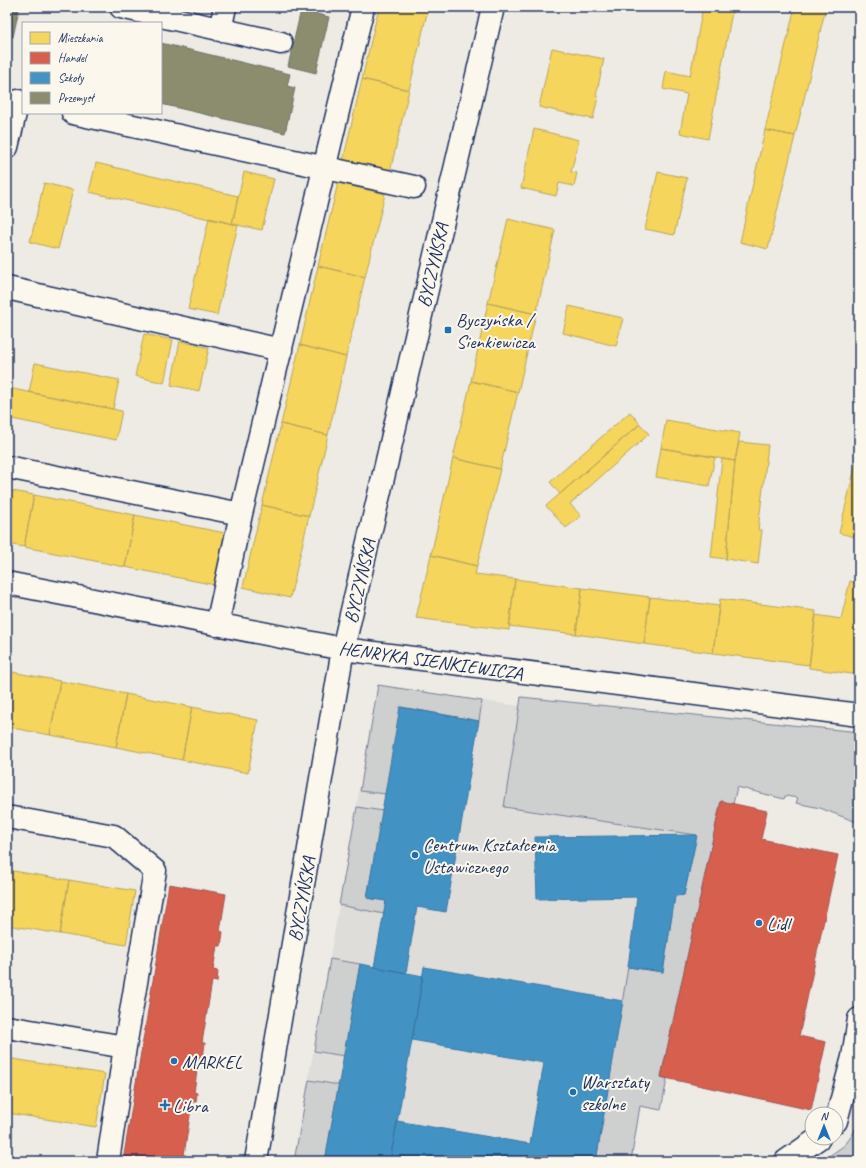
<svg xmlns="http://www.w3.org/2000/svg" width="866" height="1168" font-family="Caveat,sans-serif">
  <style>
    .built { fill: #deddda }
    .green { fill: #cecfcf; stroke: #747f96 }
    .homes { fill: #f6d55c; stroke: #b4a35d }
    .shops { fill: #d6604d; stroke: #9e5152 }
    .schools { fill: #4393c3; stroke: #3775a5 }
    .industry { fill: #8c8c6e; stroke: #6a7069 }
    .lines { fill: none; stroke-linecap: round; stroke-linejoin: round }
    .minor-casing { stroke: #1b2f5e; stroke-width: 25 }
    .minor { stroke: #fbf7ec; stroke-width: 22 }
    .poi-dot { fill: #1f6fb2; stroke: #fbf7ec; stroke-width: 1.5 }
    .labels { text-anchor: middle; stroke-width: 4; stroke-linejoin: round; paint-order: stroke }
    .street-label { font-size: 19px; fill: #1b2f5e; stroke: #fbf7ec }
    .poi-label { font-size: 19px; fill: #1b2f5e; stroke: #fbf7ec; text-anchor: start }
  </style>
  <rect width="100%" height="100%" fill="#eeebe4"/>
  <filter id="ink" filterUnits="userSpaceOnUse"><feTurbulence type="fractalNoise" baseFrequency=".025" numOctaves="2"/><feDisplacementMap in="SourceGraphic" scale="8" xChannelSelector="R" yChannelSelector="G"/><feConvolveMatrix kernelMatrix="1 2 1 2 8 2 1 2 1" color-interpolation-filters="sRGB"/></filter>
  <g filter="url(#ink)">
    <path class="built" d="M 378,685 L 519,706 L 697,835 L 684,895 L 675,896 L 631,1161 L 294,1161 Z"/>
    <path class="green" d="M 378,685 L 482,701 L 479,721 L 401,707 L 386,794 L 360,791 Z
      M 521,697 L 859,732 L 859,823 L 820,808 L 796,803 L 798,798 L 785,796 L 784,799 L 737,787 L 733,804 L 721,801 L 661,1077 L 667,1079 L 661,1110 L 640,1106 L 631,1161 L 596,1161 L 628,967 L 663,972 L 675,896 L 684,895 L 697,835 L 504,807 Z
      M 357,807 L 383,811 L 367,898 L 386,901 L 384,914 L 339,905 Z
      M 330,959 L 360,964 L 344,1056 L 314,1051 Z
      M 309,1080 L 339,1085 L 325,1161 L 294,1161 Z
      M 859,1120 L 859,1161 L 822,1161 L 845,1145 L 853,1134 Z"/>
    <path class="homes" d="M 379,7 L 419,7 L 428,9 L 409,90 L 362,79 Z
      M 588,7 L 616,7 L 615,13 Z
      M 703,7 L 733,7 L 708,139 L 680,133 L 687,94 L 663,89 L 666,71 L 690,76 Z
      M 795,7 L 826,7 L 795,136 L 765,130 Z
      M 552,48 L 604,59 L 596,96 L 598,97 L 593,119 L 539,107 Z
      M 362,79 L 409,90 L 390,172 L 343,161 Z
      M 534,129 L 579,140 L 571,172 L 577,173 L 574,186 L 559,183 L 556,196 L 521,188 Z
      M 765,130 L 795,136 L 768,249 L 740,242 Z
      M 96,163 L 238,196 L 232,224 L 89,192 Z
      M 244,172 L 274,179 L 262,230 L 232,224 Z
      M 658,172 L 687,178 L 674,235 L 645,229 Z
      M 44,183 L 73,190 L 58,249 L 30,242 Z
      M 338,183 L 385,194 L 365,277 L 318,266 Z
      M 209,218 L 238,225 L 217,315 L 188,309 Z
      M 508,219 L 555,230 L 536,314 L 488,303 Z
      M 318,266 L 365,277 L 346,357 L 300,345 Z
      M 488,303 L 536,314 L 518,392 L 471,381 Z
      M 569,306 L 623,318 L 616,346 L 563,333 Z
      M 144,334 L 173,340 L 164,383 L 135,376 Z
      M 180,341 L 209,348 L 199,391 L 171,385 Z
      M 300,345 L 346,357 L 328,435 L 281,424 Z
      M 35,363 L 119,380 L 113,409 L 29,392 Z
      M 471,381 L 518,392 L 500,469 L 453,458 Z
      M 8,388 L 122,411 L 116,440 L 7,418 Z
      M 630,412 L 640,424 L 560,494 L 550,482 Z
      M 666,420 L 740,433 L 735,461 L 661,448 Z
      M 281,424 L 328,435 L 309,516 L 262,505 Z
      M 640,424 L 649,434 L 570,504 L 581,516 L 566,528 L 546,506 Z
      M 739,442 L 768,445 L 758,530 L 762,530 L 758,564 L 726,559 L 735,461 Z
      M 661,448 L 715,457 L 709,486 L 656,477 Z
      M 858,455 L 859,455 L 859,538 L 839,533 Z
      M 453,458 L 500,469 L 477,566 L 431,555 Z
      M 722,459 L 735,461 L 726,559 L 711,557 Z
      M 7,490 L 34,495 L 24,547 L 7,544 Z
      M 34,495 L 135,515 L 125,567 L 24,547 Z
      M 262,505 L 309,516 L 290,598 L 243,587 Z
      M 135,515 L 225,533 L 215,585 L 125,567 Z
      M 431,555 L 477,566 L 475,574 L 515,579 L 509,630 L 416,618 Z
      M 515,579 L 582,588 L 576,634 L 509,626 Z
      M 850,581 L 859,584 L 859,675 L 809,668 L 816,615 L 841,619 Z
      M 582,588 L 650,597 L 644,644 L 576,634 Z
      M 650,597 L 719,606 L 713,653 L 644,644 Z
      M 720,599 L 816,611 L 809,665 L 713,653 Z
      M 7,671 L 60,681 L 50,735 L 7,727 Z
      M 60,681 L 126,694 L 116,747 L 50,735 Z
      M 126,694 L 192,707 L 182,760 L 116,747 Z
      M 192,707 L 258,720 L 248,773 L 182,760 Z
      M 7,870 L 69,880 L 60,934 L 7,925 Z
      M 69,880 L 135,891 L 126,945 L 60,934 Z
      M 7,1058 L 105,1074 L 96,1127 L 7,1113 Z"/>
    <path class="shops" d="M 721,801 L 767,811 L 761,839 L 838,855 L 799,1036 L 826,1042 L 811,1110 L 661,1077 Z
      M 169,884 L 226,894 L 220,931 L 223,932 L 221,946 L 217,946 L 213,970 L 218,971 L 217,982 L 212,981 L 202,1043 L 205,1043 L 203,1058 L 199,1057 L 194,1092 L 197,1093 L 196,1102 L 192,1102 L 184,1155 L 187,1156 L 186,1161 L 123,1161 Z"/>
    <path class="schools" d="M 400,707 L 479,721 L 446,912 L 417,907 L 406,973 L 374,967 L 386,901 L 367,898 Z
      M 697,835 L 684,895 L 675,896 L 663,972 L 628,967 L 637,897 L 537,899 L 535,837 Z
      M 360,964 L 423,976 L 412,1040 L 390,1161 L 325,1161 Z
      M 424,967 L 623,1001 L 596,1161 L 390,1161 L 397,1121 L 530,1144 L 544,1063 L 412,1040 Z"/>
    <path class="industry" d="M 7,7 L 19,9 L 13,37 L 7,35 Z
      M 301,10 L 329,17 L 316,73 L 288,66 Z
      M 161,43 L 290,74 L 287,86 L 295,88 L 285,133 L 161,104 Z"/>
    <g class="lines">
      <defs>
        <path id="minor" d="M 121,7 L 281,43
          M 220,30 L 225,7
          M 73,113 L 414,187
          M 7,147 L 18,101
          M 7,288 L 281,350
          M 7,467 L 241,514
          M 7,583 L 343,649 L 859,715
          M 217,625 L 241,514 L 363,7
          M 7,817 L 114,836 L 155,871 L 125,1047
          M 7,1027 L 125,1047 L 108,1161
          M 836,1121 L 853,1057 L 859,1019
          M 256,1161 L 343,649 L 493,7
          M 786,1161 L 819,1138"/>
      </defs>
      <use href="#minor" class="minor-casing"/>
      <use href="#minor" class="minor"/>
    </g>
  </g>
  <g class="poi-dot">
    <rect x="444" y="326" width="8" height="8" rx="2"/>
    <circle cx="415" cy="855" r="4"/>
    <circle cx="759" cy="923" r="4"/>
    <circle cx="174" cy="1061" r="4"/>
    <circle cx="573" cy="1092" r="4"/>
    <path d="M163 1099h4v4h4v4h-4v4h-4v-4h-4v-4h4z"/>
  </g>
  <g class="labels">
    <g class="street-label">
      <text transform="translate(432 265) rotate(-77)" y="7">BYCZYŃSKA</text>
      <text transform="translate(359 581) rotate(-77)" y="7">BYCZYŃSKA</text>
      <text transform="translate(431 660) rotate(8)" y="7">HENRYKA SIENKIEWICZA</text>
      <text transform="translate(301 899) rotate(-80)" y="7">BYCZYŃSKA</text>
    </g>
    <g class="poi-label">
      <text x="456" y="326">Byczyńska /<tspan x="456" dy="22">Sienkiewicza</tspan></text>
      <text x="423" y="851">Centrum Kształcenia<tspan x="423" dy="22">Ustawicznego</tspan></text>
      <text x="767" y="930">Lidl</text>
      <text x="182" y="1068">MARKEL</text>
      <text x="581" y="1088">Warsztaty<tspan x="581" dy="22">szkolne</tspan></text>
      <text x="173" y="1112">Libra</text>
    </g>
  </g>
  <rect width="866" height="1168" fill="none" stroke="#fbf7ec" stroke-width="24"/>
  <rect x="12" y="12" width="842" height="1144" fill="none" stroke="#1b2f5e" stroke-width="1.5" filter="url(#ink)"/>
  <rect x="22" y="22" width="140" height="92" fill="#fbf7ec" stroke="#a1a7b3"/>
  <rect x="30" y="32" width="20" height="12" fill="#f6d55c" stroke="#a1a7b3"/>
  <text x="58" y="42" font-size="12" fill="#1b2f5e">Mieszkania</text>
  <rect x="30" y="52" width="20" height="12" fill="#d6604d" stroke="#a1a7b3"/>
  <text x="58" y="62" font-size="12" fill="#1b2f5e">Handel</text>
  <rect x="30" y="72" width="20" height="12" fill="#4393c3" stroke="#a1a7b3"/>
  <text x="58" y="82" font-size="12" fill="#1b2f5e">Szkoły</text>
  <rect x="30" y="92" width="20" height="12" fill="#8c8c6e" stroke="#a1a7b3"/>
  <text x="58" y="102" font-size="12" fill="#1b2f5e">Przemysł</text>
  <g transform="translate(824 1126)"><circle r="19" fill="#fbf7ec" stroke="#a1a7b3"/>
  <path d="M0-3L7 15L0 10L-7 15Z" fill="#1f6fb2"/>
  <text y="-6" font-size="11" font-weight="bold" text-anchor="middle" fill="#1b2f5e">N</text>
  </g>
</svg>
